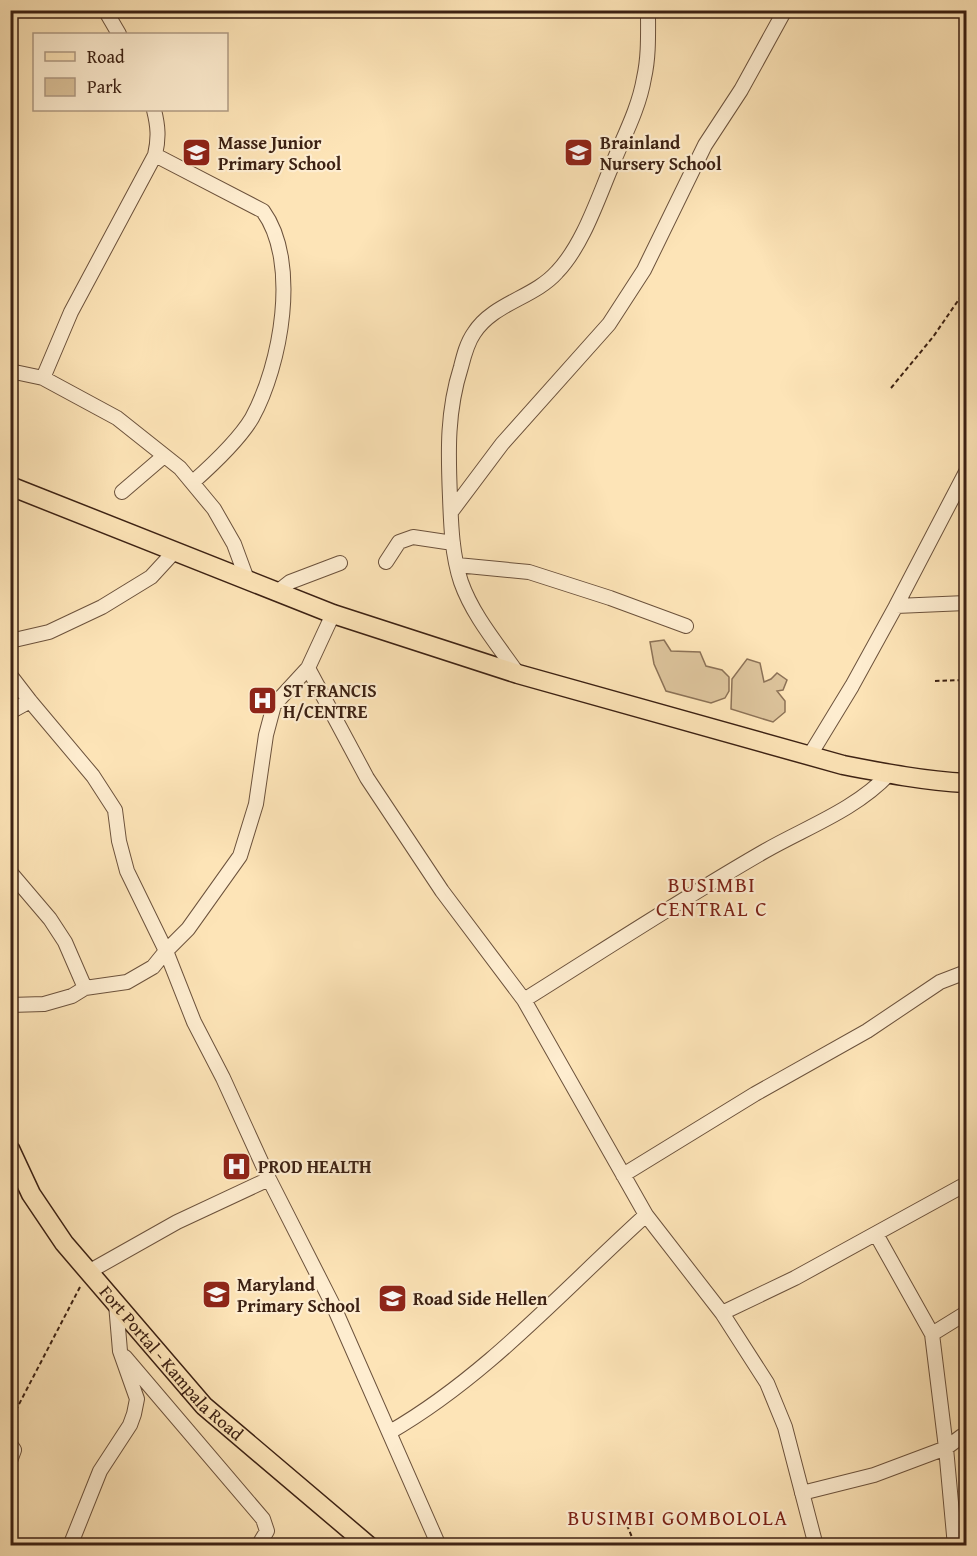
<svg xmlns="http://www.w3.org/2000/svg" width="977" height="1556" font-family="'Gentium Book Plus',serif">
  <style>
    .green { fill: #dcc39b; stroke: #8c7257; stroke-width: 1.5 }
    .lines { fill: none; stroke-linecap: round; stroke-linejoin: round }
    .minor-casing { stroke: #6c523c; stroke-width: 16 }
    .major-casing { stroke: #3c2113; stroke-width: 21 }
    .path { stroke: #3c2113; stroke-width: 2; stroke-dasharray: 4.5 3; stroke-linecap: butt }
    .minor { stroke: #feedd0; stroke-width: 14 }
    .major { stroke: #fde4b7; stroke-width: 18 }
    .labels { text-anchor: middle; stroke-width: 4.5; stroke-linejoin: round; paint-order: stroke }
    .poi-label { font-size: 18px; font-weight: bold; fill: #3c2113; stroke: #feedd0; text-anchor: start }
    .street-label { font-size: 18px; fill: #3c2113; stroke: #feedd0 }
    .quarter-label { font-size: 21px; letter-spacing: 1.5px; fill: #7a1f14; stroke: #feedd0 }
  </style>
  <rect width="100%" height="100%" fill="#fde4b7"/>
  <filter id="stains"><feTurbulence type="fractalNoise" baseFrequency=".00333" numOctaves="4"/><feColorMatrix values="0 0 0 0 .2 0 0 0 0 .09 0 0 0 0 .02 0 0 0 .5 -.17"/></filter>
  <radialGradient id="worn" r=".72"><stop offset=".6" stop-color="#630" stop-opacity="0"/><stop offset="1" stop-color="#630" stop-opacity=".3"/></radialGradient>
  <path class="green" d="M 664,640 L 671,651 L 700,652 L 706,666 L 722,670 L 729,677 L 729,691 L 725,698 L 711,703 L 666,691 L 654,664 L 650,642 Z
    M 747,659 L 760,663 L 764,682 L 771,679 L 777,673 L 787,680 L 783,690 L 777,691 L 785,701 L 785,712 L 773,722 L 731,709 L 732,679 Z"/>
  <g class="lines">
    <defs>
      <path id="minor" d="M 105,10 L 119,34
        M 154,110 C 158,126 159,138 155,155 L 71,312 L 43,378 L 117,418 L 180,468 L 214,509 L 234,544 L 248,582
        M 155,155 L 263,211 C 300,262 281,365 252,418 C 240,438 211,466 193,482
        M 10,371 L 43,378
        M 122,492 L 164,456
        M 451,512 L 502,444 L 609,324 L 644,270 L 705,145 L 741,90 L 785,10
        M 386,562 L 399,542 L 413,537 L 453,543
        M 457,565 L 529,572 L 610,598 L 686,626
        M 276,593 L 290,582 L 340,563
        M 896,606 L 966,472
        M 333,614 L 308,668 L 367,778 L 442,891 L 524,1000 L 646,1215 L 722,1313 L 767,1383 L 785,1427 L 816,1546
        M 10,641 L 49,632 L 102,607 L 151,577 L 174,552
        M 518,674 C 498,645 473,616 461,582 C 452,555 451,525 450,497 C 448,451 447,411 461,367 C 464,355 467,343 474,333 C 493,303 534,298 557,272 C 583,245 598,198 613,163 C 624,136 639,108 644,78 C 649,56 648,33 648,10
        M 10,675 L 30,701 L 93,776 L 115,810 L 119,841 L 127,871 L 166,951 L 194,1022 L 223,1078 L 269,1179 L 333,1305 L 439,1546
        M 10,712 L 30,701
        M 810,755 L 852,686 L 896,606 L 966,603
        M 10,872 L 50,919 L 65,942 L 85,988
        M 524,1000 C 604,950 683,898 765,851 C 807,827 855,810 889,774
        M 10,1005 L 44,1004 L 72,996 L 85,988 L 127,982 L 153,967 L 166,951 L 188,929 L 240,856 L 256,804 L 266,735 L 274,705 L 308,668
        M 623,1175 L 755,1094 L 867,1031 L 940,982 L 966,972
        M 876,1234 L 932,1334 L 946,1448 L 955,1546
        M 90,1271 L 177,1222 L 269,1179
        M 722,1313 L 795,1278 L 966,1184
        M 932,1334 L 966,1313
        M 125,1357 L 263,1519 L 267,1531 L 258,1546
        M 390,1432 C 487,1376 563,1290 646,1215
        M 10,1444 L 14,1450 L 10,1461
        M 802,1493 L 874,1475 L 946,1448 L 962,1436 L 966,1437
        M 70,1546 L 100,1471 L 130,1425 L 134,1414 L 137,1399 L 120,1351 L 116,1304"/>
      <g id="major">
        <path d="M 10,486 L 333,614 L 518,674 L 843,765 C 884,773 925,781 966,783"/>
        <path id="s1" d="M 10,1149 L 31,1194 L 64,1243 L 204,1406 L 369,1546"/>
      </g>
    </defs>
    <use href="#minor" class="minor-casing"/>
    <use href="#major" class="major-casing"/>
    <path class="path" d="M 891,388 L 933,337 L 966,289
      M 935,681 L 966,680
      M 12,1433 L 16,1410 L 80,1287
      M 624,1518 L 634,1542 L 638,1546"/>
    <use href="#minor" class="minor"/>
    <use href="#major" class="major"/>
  </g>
  <defs>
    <symbol id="school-square" viewBox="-11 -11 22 22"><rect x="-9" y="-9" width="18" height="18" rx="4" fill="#8f2418" stroke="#feedd0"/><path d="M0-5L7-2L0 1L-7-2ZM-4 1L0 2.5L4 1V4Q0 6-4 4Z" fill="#fff"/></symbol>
    <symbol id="hospital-square" viewBox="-11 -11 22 22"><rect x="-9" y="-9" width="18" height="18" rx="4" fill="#8f2418" stroke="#feedd0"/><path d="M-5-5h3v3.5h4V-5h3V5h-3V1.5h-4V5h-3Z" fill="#fff"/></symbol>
  </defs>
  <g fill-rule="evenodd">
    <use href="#school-square" x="180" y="136" width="33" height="33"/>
    <use href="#school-square" x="562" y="136" width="33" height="33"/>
    <use href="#hospital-square" x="246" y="684" width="33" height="33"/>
    <use href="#hospital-square" x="220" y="1150" width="33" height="33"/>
    <use href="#school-square" x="200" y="1278" width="33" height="33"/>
    <use href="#school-square" x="376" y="1282" width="33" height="33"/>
  </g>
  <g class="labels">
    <g class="poi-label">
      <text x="218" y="149">Masse Junior<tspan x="218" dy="21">Primary School</tspan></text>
      <text x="600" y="149">Brainland<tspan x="600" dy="21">Nursery School</tspan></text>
      <text x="283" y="697">ST FRANCIS<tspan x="283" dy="21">H/CENTRE</tspan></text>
      <text x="258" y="1173">PROD HEALTH</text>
      <text x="237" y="1291">Maryland<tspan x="237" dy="21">Primary School</tspan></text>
      <text x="413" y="1305">Road Side Hellen</text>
    </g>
    <g class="street-label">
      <text dy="6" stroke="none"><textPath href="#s1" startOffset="270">Fort Portal - Kampala Road</textPath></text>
    </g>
    <g class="quarter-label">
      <text x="712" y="892">BUSIMBI<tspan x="712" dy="24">CENTRAL C</tspan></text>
      <text x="678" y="1525">BUSIMBI GOMBOLOLA</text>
    </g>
  </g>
  <rect width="977" height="1556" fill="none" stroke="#fde4b7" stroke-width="36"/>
  <rect x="12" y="12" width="953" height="1532" fill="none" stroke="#3c2113" stroke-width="3"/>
  <rect x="18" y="18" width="941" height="1520" fill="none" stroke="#3c2113" stroke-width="1.5"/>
  <rect x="33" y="33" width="195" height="78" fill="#feedd0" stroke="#b09b84" stroke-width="1.5"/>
  <rect x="45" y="52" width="30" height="9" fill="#fde4b7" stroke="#b09b84" stroke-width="1.5"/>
  <text x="87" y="63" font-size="18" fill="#3c2113">Road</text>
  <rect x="45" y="78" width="30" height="18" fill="#dcc39b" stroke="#b09b84" stroke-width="1.5"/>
  <text x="87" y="93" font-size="18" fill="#3c2113">Park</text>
  <rect width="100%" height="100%" filter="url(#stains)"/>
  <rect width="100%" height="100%" fill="url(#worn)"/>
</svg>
